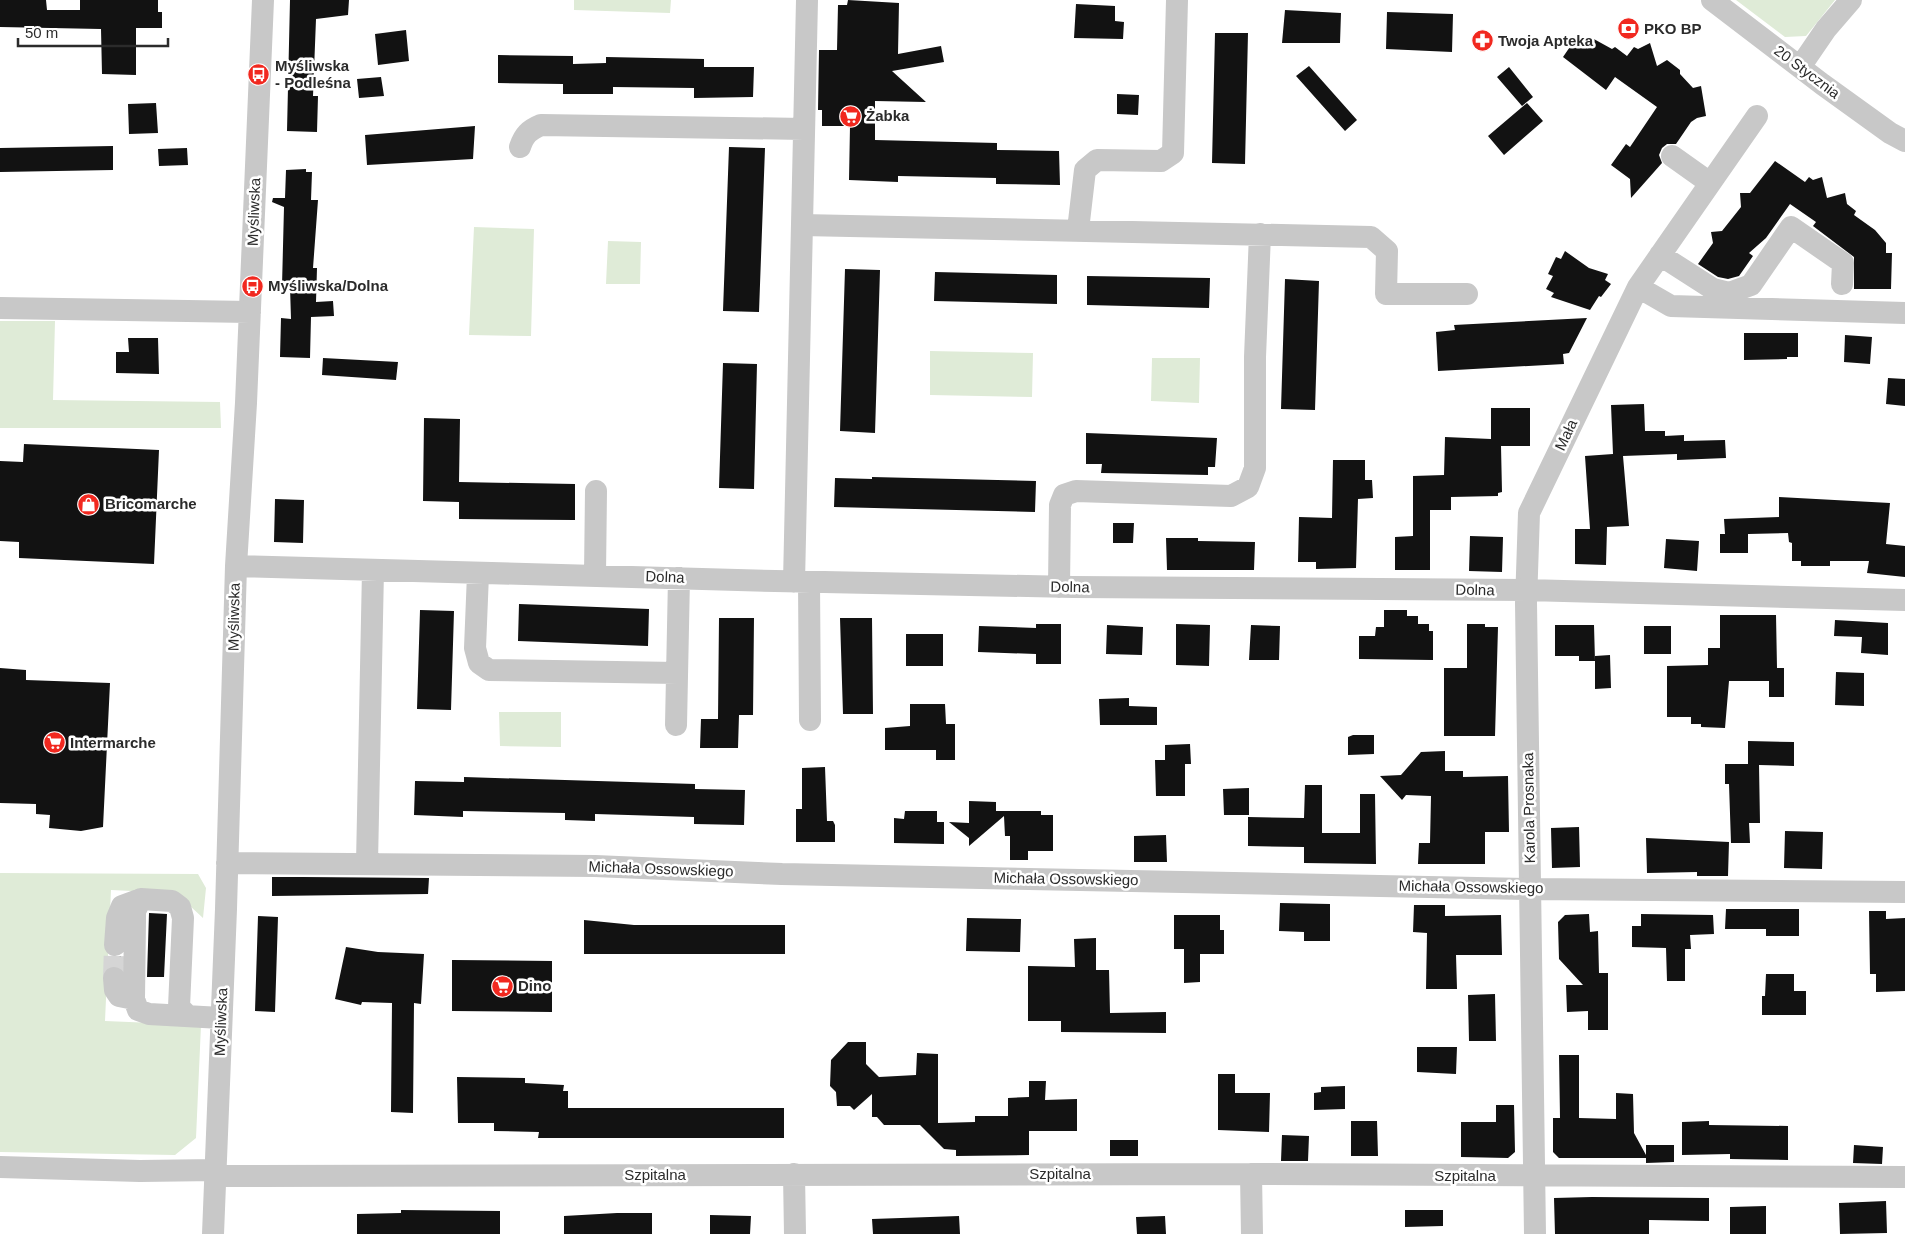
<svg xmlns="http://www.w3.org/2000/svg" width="1905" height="1234" font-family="Helvetica,sans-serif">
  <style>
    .green { fill: #dfebd7 }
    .building { fill: #121212 }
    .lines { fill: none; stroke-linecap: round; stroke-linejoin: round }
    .minor-tunnel { stroke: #d5d5d5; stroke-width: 22; stroke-dasharray: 22 11; stroke-linecap: butt }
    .minor { stroke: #c8c8c8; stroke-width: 22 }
    .labels { text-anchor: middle; stroke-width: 5; stroke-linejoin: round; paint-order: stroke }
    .poi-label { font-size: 15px; font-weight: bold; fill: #2b2b2b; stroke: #fff; text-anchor: start }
    .street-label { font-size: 15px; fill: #2b2b2b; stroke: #fff }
  </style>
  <rect width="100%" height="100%" fill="#fff"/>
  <path class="green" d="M 574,0 L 671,0 L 670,13 L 574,10 Z
    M 1736,0 L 1835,0 L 1806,36 L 1785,37 Z
    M 474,227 L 534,229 L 531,336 L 469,335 Z
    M 608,241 L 641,242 L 640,284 L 606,284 Z
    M 0,321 L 55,321 L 53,400 L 220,402 L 221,428 L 0,428 Z
    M 930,351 L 1033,353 L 1032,397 L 930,395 Z
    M 1152,358 L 1200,358 L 1199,403 L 1151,401 Z
    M 499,712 L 561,712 L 561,747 L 500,746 Z
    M 0,873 L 198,874 L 206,888 L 203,918 L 176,893 L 111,890 L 105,1021 L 201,1025 L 196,1138 L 175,1155 L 0,1152 Z"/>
  <path class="building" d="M 0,0 L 46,0 L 47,10 L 80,10 L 80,0 L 158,0 L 158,12 L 162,12 L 162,28 L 136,28 L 136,75 L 102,74 L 101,29 L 0,27 Z
    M 290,0 L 349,0 L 348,15 L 316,19 L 313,96 L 318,96 L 317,132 L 287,131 Z
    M 848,0 L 899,3 L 898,54 L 941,46 L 944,62 L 892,71 L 926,102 L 875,101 L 875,140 L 997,143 L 997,150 L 1059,151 L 1060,185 L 996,184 L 996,178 L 898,176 L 898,182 L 849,180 L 850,126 L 822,126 L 822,110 L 818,110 L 819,50 L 837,50 L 838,5 L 847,5 Z
    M 1076,4 L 1115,6 L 1115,21 L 1124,22 L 1123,39 L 1074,38 Z
    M 1285,10 L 1341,13 L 1340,43 L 1282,43 Z
    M 1387,12 L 1453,14 L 1452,52 L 1386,49 Z
    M 406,30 L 409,61 L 378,65 L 375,34 Z
    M 1215,33 L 1248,33 L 1245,164 L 1212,163 Z
    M 1576,38 L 1592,38 L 1612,49 L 1615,47 L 1627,56 L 1634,47 L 1638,49 L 1650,43 L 1657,66 L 1667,60 L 1680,70 L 1680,74 L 1693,88 L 1701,86 L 1706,116 L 1697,118 L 1691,122 L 1676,144 L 1667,144 L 1662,148 L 1659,155 L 1662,163 L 1631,198 L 1630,179 L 1611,165 L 1626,144 L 1630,147 L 1657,107 L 1615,77 L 1606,90 L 1563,57 Z
    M 498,55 L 573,56 L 573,64 L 606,63 L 606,57 L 704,59 L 704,67 L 754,67 L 753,97 L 694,98 L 694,88 L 613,87 L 613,94 L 563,94 L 563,84 L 498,83 Z
    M 1309,66 L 1357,120 L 1345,131 L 1296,76 Z
    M 1509,67 L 1533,97 L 1522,106 L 1497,77 Z
    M 381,77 L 384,96 L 359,98 L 357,79 Z
    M 1117,94 L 1139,95 L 1138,115 L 1117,114 Z
    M 156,103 L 158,133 L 129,134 L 128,104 Z
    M 1527,103 L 1543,121 L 1504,155 L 1488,136 Z
    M 475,126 L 473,159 L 367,165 L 365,135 Z
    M 113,146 L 113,170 L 0,172 L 0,148 Z
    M 729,147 L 765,148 L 759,312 L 723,311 Z
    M 187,148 L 188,165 L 159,166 L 158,149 Z
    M 1775,161 L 1805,182 L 1809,177 L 1813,180 L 1822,177 L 1827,198 L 1845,193 L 1847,204 L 1856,211 L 1854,215 L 1875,230 L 1886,243 L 1886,253 L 1892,253 L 1891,289 L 1854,289 L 1854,257 L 1813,226 L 1816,222 L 1790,204 L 1766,238 L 1749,253 L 1753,256 L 1739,276 L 1728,279 L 1718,277 L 1698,264 L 1713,243 L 1711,232 L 1722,231 L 1741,207 L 1740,193 L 1750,193 Z
    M 306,169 L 306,172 L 312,172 L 311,200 L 318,200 L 313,268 L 317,268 L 316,302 L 333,301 L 334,316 L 311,317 L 310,358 L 280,357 L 281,318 L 291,319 L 290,287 L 282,286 L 284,207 L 272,202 L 273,198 L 285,198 L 286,170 Z
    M 1565,251 L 1589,268 L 1608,274 L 1605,280 L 1611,284 L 1601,297 L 1599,296 L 1590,310 L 1551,297 L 1554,293 L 1546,289 L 1553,276 L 1548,274 L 1556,257 L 1561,259 Z
    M 845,269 L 880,270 L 875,433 L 840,431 Z
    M 935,272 L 1057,275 L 1057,304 L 934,301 Z
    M 1087,276 L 1210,278 L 1209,308 L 1087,305 Z
    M 1285,279 L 1319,281 L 1315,410 L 1281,409 Z
    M 1587,318 L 1569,353 L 1563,354 L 1564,364 L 1438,371 L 1436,332 L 1455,330 L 1454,325 Z
    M 1744,333 L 1798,333 L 1798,357 L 1787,357 L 1787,359 L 1744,360 Z
    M 1845,335 L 1872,337 L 1870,364 L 1844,362 Z
    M 128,338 L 158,338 L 159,374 L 116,373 L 116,352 L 129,352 Z
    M 323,358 L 398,362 L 396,380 L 322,375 Z
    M 723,363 L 757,364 L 754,489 L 719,488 Z
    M 1888,378 L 1905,379 L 1905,406 L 1886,404 Z
    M 1644,404 L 1645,431 L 1665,431 L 1665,436 L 1684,435 L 1684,441 L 1725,440 L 1726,458 L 1677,460 L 1677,454 L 1623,456 L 1629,526 L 1607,527 L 1606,565 L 1575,564 L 1575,529 L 1590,529 L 1585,456 L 1613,454 L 1611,405 Z
    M 1491,408 L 1530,408 L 1530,446 L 1501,446 L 1502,492 L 1498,493 L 1498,496 L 1451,497 L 1451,510 L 1430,510 L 1430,570 L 1395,570 L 1395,537 L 1413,536 L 1413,476 L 1444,475 L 1445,437 L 1491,439 Z
    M 424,418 L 460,419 L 459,482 L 575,484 L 575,520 L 459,519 L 459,502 L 423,501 Z
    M 1086,433 L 1217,438 L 1215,467 L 1208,467 L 1208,475 L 1101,473 L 1102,464 L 1086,464 Z
    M 24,444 L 159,450 L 154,564 L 19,558 L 19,542 L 0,541 L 0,461 L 23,462 Z
    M 1333,460 L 1365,460 L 1365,480 L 1372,480 L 1373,498 L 1358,499 L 1356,568 L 1316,569 L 1316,562 L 1298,562 L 1299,517 L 1332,518 Z
    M 872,477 L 1036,481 L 1035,512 L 834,507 L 835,478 L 872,479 Z
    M 1779,497 L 1890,503 L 1886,544 L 1905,546 L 1905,577 L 1867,573 L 1869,561 L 1830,561 L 1830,566 L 1801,566 L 1801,561 L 1792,561 L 1792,543 L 1789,542 L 1788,533 L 1748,534 L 1748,553 L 1720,553 L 1720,534 L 1725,534 L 1724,519 L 1779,517 Z
    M 275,499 L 304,500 L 303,543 L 274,542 Z
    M 1113,523 L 1134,523 L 1133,543 L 1113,543 Z
    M 1470,536 L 1503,537 L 1502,572 L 1469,571 Z
    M 1166,538 L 1198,538 L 1198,541 L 1255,542 L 1254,570 L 1167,570 Z
    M 1666,539 L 1699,541 L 1697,571 L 1664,568 Z
    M 519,604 L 649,609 L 648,646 L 518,641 Z
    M 420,610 L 454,611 L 451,710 L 417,709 Z
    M 1384,610 L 1407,610 L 1407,616 L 1418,616 L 1418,624 L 1429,624 L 1429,631 L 1433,631 L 1433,660 L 1359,659 L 1359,636 L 1375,636 L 1376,627 L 1384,627 Z
    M 1720,615 L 1776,615 L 1777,668 L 1784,668 L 1784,697 L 1769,697 L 1769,681 L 1729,681 L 1725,728 L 1701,727 L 1701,724 L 1691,724 L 1691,717 L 1667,717 L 1667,666 L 1708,665 L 1708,648 L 1720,648 Z
    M 719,618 L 754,618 L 753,715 L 739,715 L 738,748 L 700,748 L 701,719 L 718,719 Z
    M 840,618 L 872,618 L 873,714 L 843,714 Z
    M 1835,620 L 1888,623 L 1888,655 L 1861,653 L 1862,637 L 1834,636 Z
    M 1036,624 L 1061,624 L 1061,664 L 1036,664 L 1036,654 L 978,652 L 979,626 L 1036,628 Z
    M 1176,624 L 1210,625 L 1209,666 L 1176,665 Z
    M 1467,624 L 1485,624 L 1485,627 L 1498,627 L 1495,736 L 1444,736 L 1444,668 L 1467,668 Z
    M 1107,625 L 1143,627 L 1142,655 L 1106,654 Z
    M 1251,625 L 1280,626 L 1279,660 L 1249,660 Z
    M 1555,625 L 1594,625 L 1595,661 L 1595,656 L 1610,655 L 1611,688 L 1595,689 L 1595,661 L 1579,661 L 1579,656 L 1555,656 Z
    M 1644,626 L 1671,626 L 1671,654 L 1644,654 Z
    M 906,634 L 943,634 L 943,666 L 906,666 Z
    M 0,668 L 26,670 L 26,680 L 110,683 L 103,827 L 81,831 L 49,828 L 50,815 L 36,814 L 36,804 L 0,803 Z
    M 1836,672 L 1864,673 L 1864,706 L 1835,705 Z
    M 1129,698 L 1129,706 L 1157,707 L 1157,725 L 1100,725 L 1099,699 Z
    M 910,704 L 945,704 L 946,724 L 955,724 L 955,760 L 936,760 L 936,750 L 885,750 L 885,728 L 910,726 Z
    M 1353,735 L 1374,735 L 1374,754 L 1348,755 L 1348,737 Z
    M 1748,741 L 1794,742 L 1794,766 L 1759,765 L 1760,823 L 1749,823 L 1750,843 L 1731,843 L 1729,784 L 1725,784 L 1725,764 L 1748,764 Z
    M 1190,744 L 1191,764 L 1185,764 L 1185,796 L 1156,796 L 1155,760 L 1165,760 L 1165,745 Z
    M 1445,751 L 1445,771 L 1463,771 L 1463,777 L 1508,776 L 1509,832 L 1485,832 L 1485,864 L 1418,864 L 1419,843 L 1430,843 L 1431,796 L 1406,795 L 1402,800 L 1380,776 L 1401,775 L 1421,752 Z
    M 825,767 L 827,821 L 833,821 L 835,825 L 835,842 L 796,842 L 796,809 L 802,809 L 802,768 Z
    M 464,777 L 695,784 L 695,789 L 745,790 L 744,825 L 694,824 L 694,817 L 595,814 L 595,821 L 565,820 L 565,813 L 463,811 L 463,817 L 414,815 L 415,781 L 464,782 Z
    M 1305,785 L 1322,785 L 1322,833 L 1360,833 L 1360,794 L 1375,794 L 1376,864 L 1304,863 L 1304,847 L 1248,846 L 1248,817 L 1304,818 Z
    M 1249,788 L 1249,815 L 1224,815 L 1223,789 Z
    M 969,801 L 996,802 L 996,811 L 1041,811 L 1041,815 L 1053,815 L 1053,851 L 1028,851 L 1028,860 L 1010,860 L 1010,836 L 1005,836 L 1004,816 L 969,846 L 969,838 L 949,822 L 969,823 Z
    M 905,811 L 937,811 L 937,822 L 944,822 L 944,844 L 894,843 L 894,818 L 904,819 Z
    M 1579,827 L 1580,867 L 1552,868 L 1551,828 Z
    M 1785,831 L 1823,832 L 1822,869 L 1784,868 Z
    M 1166,835 L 1167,862 L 1134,862 L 1134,836 Z
    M 1646,838 L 1729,842 L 1728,876 L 1697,876 L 1697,872 L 1647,873 Z
    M 272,877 L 303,877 L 429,878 L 428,894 L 272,896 Z
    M 1280,903 L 1330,904 L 1330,941 L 1304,941 L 1304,932 L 1279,931 Z
    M 1414,905 L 1445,905 L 1445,916 L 1501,915 L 1502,955 L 1456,955 L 1457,989 L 1426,989 L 1427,933 L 1413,932 Z
    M 1726,909 L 1799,909 L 1799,936 L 1766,936 L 1766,929 L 1725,929 Z
    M 1869,911 L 1886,911 L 1886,919 L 1905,918 L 1905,991 L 1876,992 L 1876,974 L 1870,974 Z
    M 149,913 L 167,914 L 164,977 L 147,977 Z
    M 1589,914 L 1590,932 L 1598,931 L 1599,973 L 1608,973 L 1608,1030 L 1588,1030 L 1588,1011 L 1567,1012 L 1566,985 L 1583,985 L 1559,959 L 1558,922 L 1565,915 Z
    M 1641,914 L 1713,915 L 1714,934 L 1690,935 L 1691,949 L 1685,949 L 1685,981 L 1667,981 L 1666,948 L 1632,947 L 1632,926 L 1641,926 Z
    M 1174,915 L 1220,915 L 1220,930 L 1224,930 L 1224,954 L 1200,954 L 1200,982 L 1184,983 L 1184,949 L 1174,949 Z
    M 258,916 L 278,917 L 275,1012 L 255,1011 Z
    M 967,918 L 1021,919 L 1020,952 L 966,951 Z
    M 584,920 L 634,925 L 785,925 L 785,954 L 584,954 Z
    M 1096,938 L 1096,970 L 1109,970 L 1110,1013 L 1166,1012 L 1166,1033 L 1061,1032 L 1061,1021 L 1028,1021 L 1028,966 L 1075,967 L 1074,939 Z
    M 346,947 L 378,952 L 424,954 L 421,1004 L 414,1003 L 413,1113 L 391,1112 L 392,1003 L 362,1002 L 361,1005 L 335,999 Z
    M 108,956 L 115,958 L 121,956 L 121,967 L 113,965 L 107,967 Z
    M 452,960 L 552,961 L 552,1012 L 452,1011 Z
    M 1766,974 L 1794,974 L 1794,991 L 1806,991 L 1806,1015 L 1762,1015 L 1762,996 L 1765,996 Z
    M 1495,994 L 1496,1041 L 1469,1041 L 1468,995 Z
    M 848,1042 L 866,1042 L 866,1064 L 879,1077 L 916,1075 L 917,1053 L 938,1054 L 938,1123 L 975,1122 L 975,1116 L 1008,1116 L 1008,1098 L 1029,1097 L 1029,1081 L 1046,1081 L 1045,1100 L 1077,1099 L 1077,1131 L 1029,1131 L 1029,1155 L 956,1156 L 956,1150 L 944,1149 L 920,1125 L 884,1125 L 877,1117 L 872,1117 L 872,1094 L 854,1110 L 850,1106 L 837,1106 L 836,1092 L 830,1086 L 831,1060 Z
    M 1417,1047 L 1457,1047 L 1456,1074 L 1417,1072 Z
    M 1559,1055 L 1579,1055 L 1579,1118 L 1616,1119 L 1616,1093 L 1633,1094 L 1634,1133 L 1646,1155 L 1646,1145 L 1674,1145 L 1674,1162 L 1646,1163 L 1646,1158 L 1559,1158 L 1553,1152 L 1553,1118 L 1560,1118 Z
    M 1218,1074 L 1235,1074 L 1235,1093 L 1270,1093 L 1269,1132 L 1218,1130 Z
    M 457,1077 L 525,1078 L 525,1083 L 564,1085 L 563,1091 L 568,1091 L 568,1108 L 784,1108 L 784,1138 L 538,1138 L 539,1132 L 494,1131 L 494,1123 L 458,1123 Z
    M 1345,1086 L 1345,1109 L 1314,1110 L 1314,1093 L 1321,1092 L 1321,1087 Z
    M 1496,1105 L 1514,1105 L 1515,1152 L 1508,1158 L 1461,1157 L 1461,1122 L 1496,1122 Z
    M 1351,1121 L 1377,1121 L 1378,1156 L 1351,1156 Z
    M 1709,1121 L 1709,1125 L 1788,1126 L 1788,1160 L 1730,1159 L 1730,1154 L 1682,1155 L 1682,1122 Z
    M 1282,1135 L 1309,1136 L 1308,1161 L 1281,1161 Z
    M 1110,1140 L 1138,1140 L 1138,1156 L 1110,1156 Z
    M 1854,1145 L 1883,1147 L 1882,1164 L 1853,1163 Z
    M 1592,1197 L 1709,1198 L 1709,1221 L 1649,1220 L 1649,1234 L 1555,1234 L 1554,1198 Z
    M 1886,1201 L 1887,1233 L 1840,1234 L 1839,1203 Z
    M 1766,1206 L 1766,1234 L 1730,1234 L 1730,1207 Z
    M 401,1210 L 500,1211 L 500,1234 L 357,1234 L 357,1214 L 401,1213 Z
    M 1405,1210 L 1443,1210 L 1443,1226 L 1405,1227 Z
    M 617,1213 L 652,1213 L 652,1234 L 564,1234 L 564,1216 Z
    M 710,1215 L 751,1216 L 750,1234 L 710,1234 Z
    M 959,1216 L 960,1234 L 873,1234 L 872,1219 Z
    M 1165,1216 L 1166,1234 L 1137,1234 L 1136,1217 Z"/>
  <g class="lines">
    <path class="minor-tunnel" d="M 114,978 L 115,945"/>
    <path class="minor" d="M 1712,0 L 1822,84 L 1890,133 L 1905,141
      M 1800,67 L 1826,29 L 1851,0
      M 520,147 C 524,135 529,130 541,125 L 804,129
      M 1672,156 L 1710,183
      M 802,225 L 1371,237 L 1387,251 L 1386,294 L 1467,294
      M 1078,230 L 1085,170 L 1097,160 L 1161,161 L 1173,153 L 1177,0
      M 1660,255 L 1713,289 L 1729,293 L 1751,285 L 1791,227 L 1843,263 L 1842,284
      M 1638,287 L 1671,306 L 1905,313
      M 0,308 L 250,312
      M 236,566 L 775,581 L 1073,587 L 1526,590 L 1905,600
      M 478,574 L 475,648 L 479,663 L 489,670 L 677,673
      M 595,575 L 596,491
      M 794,582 L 807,0
      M 809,582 L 810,720
      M 1059,587 L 1060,505 L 1064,495 L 1076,491 L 1231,496 L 1248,487 L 1255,468 L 1255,357 L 1260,234
      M 676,725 L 679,578
      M 227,863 L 595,866 L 782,874 L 1530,889 L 1905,892
      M 367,863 L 373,570
      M 115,945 L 117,918 L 122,906 L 141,899
      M 114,978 L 115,990 L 119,996 L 134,999
      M 187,1015 L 179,1007 L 183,918 L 180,907 L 172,901 L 141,899 L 135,911 L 135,921 L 134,999 L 138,1010 L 149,1014 L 221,1018
      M 0,1167 L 140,1171 L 216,1170
      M 794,1174 L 795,1234
      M 1251,1174 L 1252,1234
      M 216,1176 L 1251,1174 L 1905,1177
      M 213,1234 L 226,909 L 236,566 L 246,403 L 263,0
      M 1535,1234 L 1526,603 L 1529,513 L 1638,287 L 1757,116"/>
  </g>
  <defs>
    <symbol id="bank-disc" viewBox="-11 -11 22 22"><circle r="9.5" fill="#f1281f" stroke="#fff"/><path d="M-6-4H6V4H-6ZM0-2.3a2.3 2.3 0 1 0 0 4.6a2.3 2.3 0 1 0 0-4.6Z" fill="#fff"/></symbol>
    <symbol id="pharmacy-disc" viewBox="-11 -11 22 22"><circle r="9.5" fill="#f1281f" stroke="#fff"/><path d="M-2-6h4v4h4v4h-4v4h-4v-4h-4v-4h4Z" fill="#fff"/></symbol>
    <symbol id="bus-disc" viewBox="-11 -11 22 22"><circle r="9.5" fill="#f1281f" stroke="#fff"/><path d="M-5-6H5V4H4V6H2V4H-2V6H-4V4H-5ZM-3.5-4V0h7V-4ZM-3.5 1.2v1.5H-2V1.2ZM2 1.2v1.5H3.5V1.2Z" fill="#fff"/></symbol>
    <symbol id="supermarket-disc" viewBox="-11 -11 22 22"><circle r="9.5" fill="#f1281f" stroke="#fff"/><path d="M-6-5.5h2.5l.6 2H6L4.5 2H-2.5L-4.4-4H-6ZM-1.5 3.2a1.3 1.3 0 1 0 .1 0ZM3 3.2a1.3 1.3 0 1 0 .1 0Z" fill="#fff"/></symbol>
    <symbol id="shop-disc" viewBox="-11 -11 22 22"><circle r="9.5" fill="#f1281f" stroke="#fff"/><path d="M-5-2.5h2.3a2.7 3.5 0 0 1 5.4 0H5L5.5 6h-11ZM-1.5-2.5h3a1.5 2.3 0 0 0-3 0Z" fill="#fff"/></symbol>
  </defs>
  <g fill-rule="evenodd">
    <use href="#bank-disc" x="1616" y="16" width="25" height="25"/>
    <use href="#pharmacy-disc" x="1470" y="28" width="25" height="25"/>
    <use href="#bus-disc" x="246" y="62" width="25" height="25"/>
    <use href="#supermarket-disc" x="838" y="104" width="25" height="25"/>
    <use href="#bus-disc" x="240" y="274" width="25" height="25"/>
    <use href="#shop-disc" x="76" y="492" width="25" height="25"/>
    <use href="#supermarket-disc" x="42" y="730" width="25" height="25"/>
    <use href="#supermarket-disc" x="490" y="974" width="25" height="25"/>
  </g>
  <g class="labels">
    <g class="poi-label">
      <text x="1644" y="34">PKO BP</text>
      <text x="1498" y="46">Twoja Apteka</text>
      <text x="275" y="71">Myśliwska<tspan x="275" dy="17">- Podleśna</tspan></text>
      <text x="866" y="121">Żabka</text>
      <text x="268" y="291">Myśliwska/Dolna</text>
      <text x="105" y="509">Bricomarche</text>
      <text x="70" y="748">Intermarche</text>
      <text x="518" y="991">Dino</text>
    </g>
    <g class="street-label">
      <text transform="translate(1807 72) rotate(37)" y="5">20 Stycznia</text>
      <text transform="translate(254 212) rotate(-88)" y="5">Myśliwska</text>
      <text transform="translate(1566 435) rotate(-65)" y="5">Mała</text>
      <text transform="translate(665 577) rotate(2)" y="5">Dolna</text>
      <text transform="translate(1070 587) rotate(1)" y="5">Dolna</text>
      <text transform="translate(1475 590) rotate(1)" y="5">Dolna</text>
      <text transform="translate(234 617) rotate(-89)" y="5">Myśliwska</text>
      <text transform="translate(1529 808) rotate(-91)" y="5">Karola Prosnaka</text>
      <text transform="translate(661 869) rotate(2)" y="5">Michała Ossowskiego</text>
      <text transform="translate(1066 879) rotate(1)" y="5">Michała Ossowskiego</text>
      <text transform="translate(1471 887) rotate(1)" y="5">Michała Ossowskiego</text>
      <text transform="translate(221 1022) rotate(-88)" y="5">Myśliwska</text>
      <text x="1060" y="1179">Szpitalna</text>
      <text x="655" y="1180">Szpitalna</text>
      <text x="1465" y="1181">Szpitalna</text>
    </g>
  </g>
  <path d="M18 38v8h150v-8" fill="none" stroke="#2b2b2b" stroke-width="2.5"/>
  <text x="25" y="38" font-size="15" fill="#2b2b2b" stroke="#ffffff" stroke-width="4" paint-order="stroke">50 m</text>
</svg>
